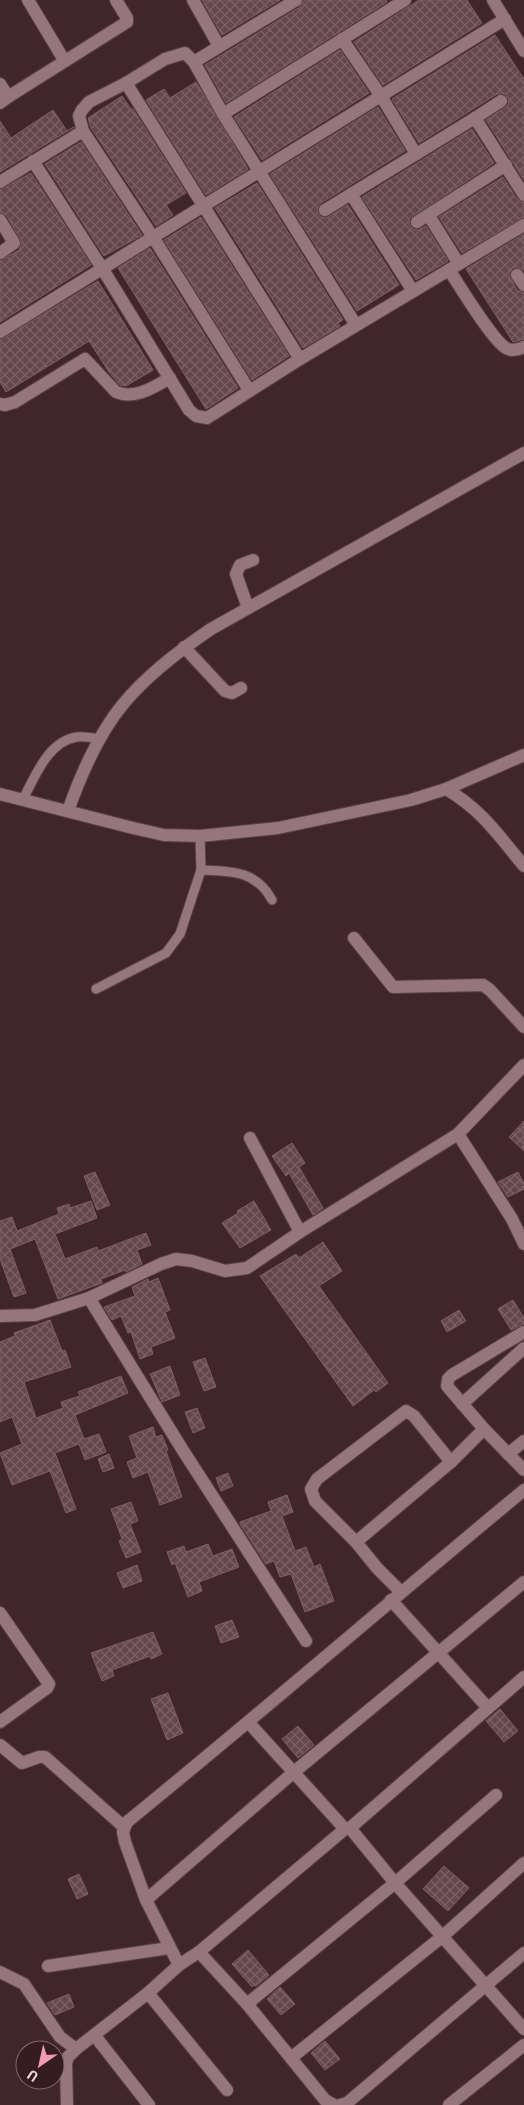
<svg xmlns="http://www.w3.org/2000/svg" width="524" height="2105" font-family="Roboto,sans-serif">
<defs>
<pattern id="building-cross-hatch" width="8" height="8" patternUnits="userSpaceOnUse" patternTransform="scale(1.25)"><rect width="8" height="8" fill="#64474e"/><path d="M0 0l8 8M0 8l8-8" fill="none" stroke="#7a6167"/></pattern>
</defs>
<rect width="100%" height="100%" fill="#40252c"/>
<g fill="url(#building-cross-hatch)" stroke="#7d5e66">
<polygon points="202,0 280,0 222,35"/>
<polygon points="304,0 386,0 387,2 226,103 205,65 300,7"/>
<polygon points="419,0 467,0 482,23 383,85 354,42"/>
<polygon points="495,35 524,79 524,180 486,120 508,105 509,100 505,94 497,94 419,143 392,99"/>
<polygon points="340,50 369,93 262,160 234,117"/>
<polygon points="196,82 248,169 206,195 146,100 164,89 170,98"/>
<polygon points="122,96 131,109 133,109 186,193 166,205 173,215 156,226 91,128 88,118"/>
<polygon points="378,107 405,151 321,203 317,210 321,217 326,218 348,205 399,285 357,311 270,174"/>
<polygon points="53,110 67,131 74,127 0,172 0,121 11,138"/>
<polygon points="472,129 494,163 410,218 409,223 413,229 418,230 426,226 448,261 416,280 362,197"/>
<polygon points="81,142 142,235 104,256 45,164"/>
<polygon points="31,173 91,265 0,322 0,261 19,250 22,243 7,216 0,212 0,190"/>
<polygon points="503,177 517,199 524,203 524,217 462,253 439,217"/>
<polygon points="257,183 343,320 338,323 340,326 303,348 215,208"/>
<polygon points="201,217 289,356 252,380 164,240"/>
<polygon points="524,234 524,271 516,267 512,269 509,275 517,290 524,293 524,339 513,342 466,269"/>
<polygon points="150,248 238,388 206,409 118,268"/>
<polygon points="98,281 153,370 126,386 120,385 109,372 89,341 6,392 0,382 0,340"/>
<polygon points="524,1121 524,1151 509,1137"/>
<polygon points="292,1143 305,1163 299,1167 323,1208 313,1215 289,1173 286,1176 272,1156"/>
<polygon points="95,1172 110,1205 97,1210 84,1176"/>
<polygon points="518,1172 524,1184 524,1189 508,1197 498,1182"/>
<polygon points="91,1201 97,1218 55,1234 65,1259 97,1247 98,1251 146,1233 151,1245 137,1250 142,1264 126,1272 125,1270 101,1279 102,1283 58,1299 35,1239 10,1249 26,1293 14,1297 0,1259 0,1221 12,1217 17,1231 59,1214 57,1208 69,1204 70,1208"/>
<polygon points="254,1201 271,1230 240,1248 222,1223 238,1213 237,1211"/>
<polygon points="323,1242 342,1271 319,1286 388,1383 376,1392 374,1390 353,1406 260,1276 296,1254 299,1258"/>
<polygon points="158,1278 170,1310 165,1312 175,1338 151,1347 153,1354 140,1359 131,1332 128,1333 121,1316 112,1320 104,1307 135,1296 132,1287 148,1279 149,1282"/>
<polygon points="513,1300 524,1318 524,1324 511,1330 498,1309"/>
<polygon points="459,1310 466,1321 447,1332 441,1321"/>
<polygon points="50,1320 62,1351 65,1350 71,1367 24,1382 36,1418 63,1408 61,1402 80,1396 78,1392 121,1376 128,1393 75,1415 84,1439 99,1434 106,1452 85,1460 79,1444 55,1453 76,1509 66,1513 50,1471 12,1485 0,1453 22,1444 12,1417 0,1422 0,1342 15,1336 14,1333"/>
<polygon points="205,1358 216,1387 204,1391 193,1362"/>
<polygon points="170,1366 180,1395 162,1402 150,1374"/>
<polygon points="197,1408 205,1428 193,1433 185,1412"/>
<polygon points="153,1427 156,1437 162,1435 168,1450 166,1451 182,1497 160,1505 148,1472 133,1478 127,1462 137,1458 129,1436"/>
<polygon points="109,1454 114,1468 103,1472 98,1459"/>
<polygon points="228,1473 233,1486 221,1491 216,1478"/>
<polygon points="287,1495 293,1512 282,1516 295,1551 306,1547 314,1567 320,1564 334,1601 305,1612 291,1574 280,1577 274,1561 266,1564 240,1524 240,1522 271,1511 268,1502"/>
<polygon points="131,1502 138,1521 130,1524 141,1552 126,1558 119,1541 122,1539 111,1509"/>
<polygon points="208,1544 213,1556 232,1549 239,1567 199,1582 202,1591 188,1597 175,1563 172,1565 167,1552 184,1546 186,1552"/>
<polygon points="137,1565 142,1581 123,1588 117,1573"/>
<polygon points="232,1620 239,1637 221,1643 215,1626"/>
<polygon points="153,1632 162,1654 151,1659 150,1656 112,1670 114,1676 102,1681 91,1653"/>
<polygon points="168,1693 183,1733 167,1740 151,1699"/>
<polygon points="500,1709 518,1731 504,1742 486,1721"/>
<polygon points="298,1726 314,1745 298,1758 282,1739"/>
<polygon points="444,1866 469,1888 448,1911 423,1889"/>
<polygon points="79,1874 88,1894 77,1899 68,1879"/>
<polygon points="248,1950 269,1975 256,1986 254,1985 252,1987 232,1964"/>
<polygon points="280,1987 295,2004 281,2015 267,1999"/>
<polygon points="69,1994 74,2007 55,2015 47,2003"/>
<polygon points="325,2041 340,2059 325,2070 311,2053"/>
</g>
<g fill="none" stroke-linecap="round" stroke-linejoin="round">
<g stroke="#594349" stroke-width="11">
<g id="service">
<path d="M23,799C35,777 48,741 77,737C84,736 93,738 100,739"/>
<path d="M201,870C230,871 256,870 272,900"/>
<polyline points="96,989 166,953 180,934 201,870 200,836"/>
</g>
</g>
<g stroke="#594349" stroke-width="14">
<g id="minor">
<polyline points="28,0 64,60"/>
<polyline points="193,0 219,46"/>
<polyline points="493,0 524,51"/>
<polyline points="342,39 381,96 416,154"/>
<polyline points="194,62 296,0"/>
<polyline points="126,83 300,359"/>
<polyline points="0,84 8,97 0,103"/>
<polyline points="8,97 127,22 127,18 116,0"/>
<polyline points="223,114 405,0"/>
<polyline points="475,118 501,101"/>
<polyline points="83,131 153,237 249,390"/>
<polyline points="33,161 102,268 189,410 196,416 207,418 300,359 524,225"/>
<polyline points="0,182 83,131 79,116 82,110 89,102 126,83 165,59 185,53 194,62 223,114 356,325"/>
<polyline points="351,194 413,291"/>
<polyline points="325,210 475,118 524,195"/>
<polyline points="429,216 459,264"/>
<polyline points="0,220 14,243 0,253"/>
<polyline points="417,222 506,165"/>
<path d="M449,270C460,286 492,340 506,348C512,352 518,349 524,347"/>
<polyline points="517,275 524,285"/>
<polyline points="0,332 505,19"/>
<path d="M0,404L5,405L15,402L85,359L116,392C135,400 154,387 170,378"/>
<polyline points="248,608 236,574 240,565 253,560"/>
<polyline points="184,647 225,691 232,693 241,688"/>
<polyline points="446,789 524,755"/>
<path d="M0,794L133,828L164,835L200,836L278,828L411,800L446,789C481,809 499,836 524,866"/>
<path d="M68,811C81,774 98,734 124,703C148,674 180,650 211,629L524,453"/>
<polyline points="354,938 393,987 483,985 490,990 524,1027"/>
<polyline points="458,1134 512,1219 524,1244"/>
<polyline points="250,1138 300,1232"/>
<polyline points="89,1298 182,1449 306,1641"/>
<polyline points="0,1316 35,1315 89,1298 161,1264 176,1259 192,1261 225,1271 247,1268 300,1232 458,1134 524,1065"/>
<polyline points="524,1332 452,1375 448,1379 447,1386 484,1429 524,1470"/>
<polyline points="462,1404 524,1348"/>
<polyline points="508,1454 524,1441"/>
<polyline points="356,1542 451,1462 484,1429"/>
<polyline points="401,1592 377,1568 356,1542 315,1501 311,1489 317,1479 406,1411 414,1416 451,1462"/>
<polyline points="391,1600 488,1708"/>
<polyline points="0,1613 49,1684 47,1688 0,1722"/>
<polyline points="249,1723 345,1829"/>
<polyline points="0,1745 22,1763 39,1757 45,1757 124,1827"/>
<polyline points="350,1828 395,1883 524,2029"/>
<polyline points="146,1900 294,1772 524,1582"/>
<polyline points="199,1952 247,2004 325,2100 334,2105"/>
<path d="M179,1965L146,1900L125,1842L123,1832L127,1822C261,1713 391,1600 524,1490"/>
<polyline points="48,1966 169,1948"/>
<polyline points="0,1972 24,1984 60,2037 76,2049"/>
<polyline points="148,1993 227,2090"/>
<polyline points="247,2004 395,1883 496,1795"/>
<polyline points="95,2036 149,2105"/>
<polyline points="291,2058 443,1936 524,1863"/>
<polyline points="67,2105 66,2063 68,2057 76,2049 148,1993 179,1965 199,1952 345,1829 350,1828 524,1677"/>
<polyline points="340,2105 347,2103 524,1953"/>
<polyline points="449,2105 524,2045"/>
</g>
</g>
<use href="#service" stroke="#96767e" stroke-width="9"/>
<use href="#minor" stroke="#96767e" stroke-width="12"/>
</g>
<g transform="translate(40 2065) rotate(214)"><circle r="24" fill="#351c23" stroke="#7e686e"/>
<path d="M0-4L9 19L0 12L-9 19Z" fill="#f19ab1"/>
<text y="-8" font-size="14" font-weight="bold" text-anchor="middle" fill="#ecdade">U</text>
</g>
</svg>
